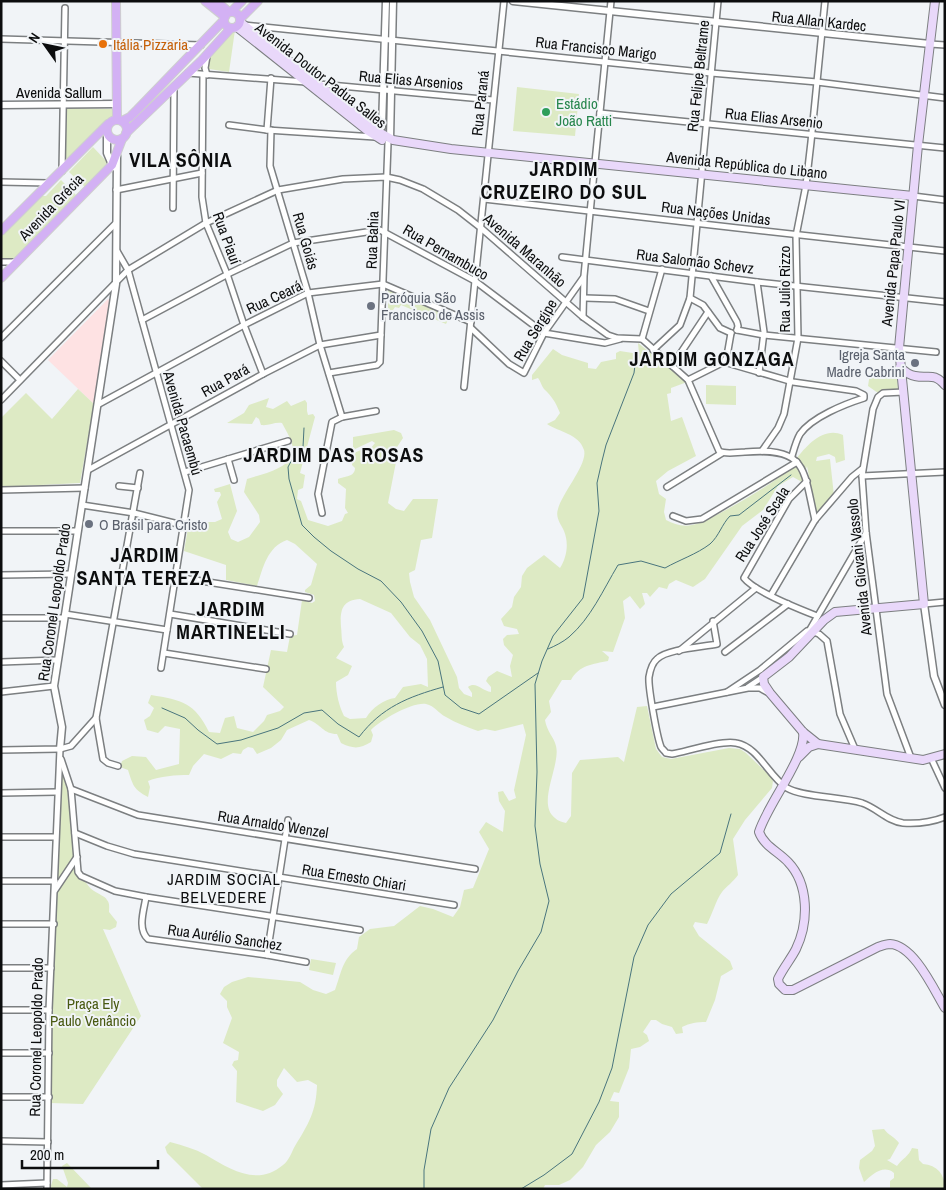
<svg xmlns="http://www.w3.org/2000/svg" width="946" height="1190" font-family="'Archivo Narrow',sans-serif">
<rect width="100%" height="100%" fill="#f1f4f7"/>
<polygon fill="#fee2e3" points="108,299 110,300 94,404 48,360"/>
<g fill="#ddeac4" fill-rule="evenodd">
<polygon points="235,30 229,72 209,69 207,68 207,57"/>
<polygon points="517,87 579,94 575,136 513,131"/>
<polygon points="68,108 114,109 113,116 67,164 65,161 65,109"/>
<polygon points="93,147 108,163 85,187 69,172"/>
<polygon points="61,180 76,195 66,206 66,209 16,260 1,260 1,237 42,196 46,196"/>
<polygon points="388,290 450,316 446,324 401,305 399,308 395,307 393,310 388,310"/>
<path d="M638,343L687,382L671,388V393L667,394L671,421L682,417L696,456L668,471L656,481L659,494L666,499L664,512L666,520C674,524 682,527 692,525C703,523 714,516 724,511C750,497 774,482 797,464L796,459C807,445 824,426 843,435L845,460L836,463L835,457L829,454L817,457L816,461L830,459L834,496L819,512H817L815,509L807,466L802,482L793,477L778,486L763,510L742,526L705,579L693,587L676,580L669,584L667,589L659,587L650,597L647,593H642L645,604L640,609L630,596L623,601L625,618L613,652L602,651L609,657L608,661C593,664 579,665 571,680H562L549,701L551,712L545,720C547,732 554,737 556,746C561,765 536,804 555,818C558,821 562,822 566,823L571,816L572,773L580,760L618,757L624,762L637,707L647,706L656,749L662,757L671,759L729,748L740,749L746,753L770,776L773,781L772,788L745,820L733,839L738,875C733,882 727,886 722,892C716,900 712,915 707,924L695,922L693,926L699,936L730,961L733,969L721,976L715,1000L706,1022C697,1022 690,1023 682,1027L683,1033L676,1034L672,1027L662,1024L656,1020H651L643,1032L647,1035L649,1041L640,1047L631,1049L629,1068L619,1093L614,1092L610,1101L619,1102V1117L610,1132L596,1145L583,1167L570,1180L559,1185H545L543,1189H203L167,1153L165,1147L170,1142C182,1145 195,1149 206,1155C230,1169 257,1187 283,1165C289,1161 292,1151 295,1146C309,1123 316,1112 317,1085L308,1080L297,1082L284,1068L277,1080V1086L283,1094L275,1105L263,1111L236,1102L237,1071L232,1065L234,1061L238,1060L239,1052L223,1043L232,1018L227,1007V1001L220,994L224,987L232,982L248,977L300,982L313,990L326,994L335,990C341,974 342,959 357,949L359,937L370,929L394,926L420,906L433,909L453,917L460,907L464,890L473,888L489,849L479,832L486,822L503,832L505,811L499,801L498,792L503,791L509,801L516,798L514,790L526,735L523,724L495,731L485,729L478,731C467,727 456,723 446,717C438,713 435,706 426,704C412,702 381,720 371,730L373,735L371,742C360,749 353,749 341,743L337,734C323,734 321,724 309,720L287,730L281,740L271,748L257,754L253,748L248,747L243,750L241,754L233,753L221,759L204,754L193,766L189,775C176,775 160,776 148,781L150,787L148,797C133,789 133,785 128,770L120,767L122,761L132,756L146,757L156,770L179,764L180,729L165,726L158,733L147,730L144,720L150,716L154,708L148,703L151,695C182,700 195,703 209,732L220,733L225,718L234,716L237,728L253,732L264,721L267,715L280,711L284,707L263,687L271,650L287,652L290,636L297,635L302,600L312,603L315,601L314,595L305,592V590L311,585L317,564L295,544L287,540C267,547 263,568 257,586L226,580V565L184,551L189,522H215L222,519L217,502L221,495L220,492H215L214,489L230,484L237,511L228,532L231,539L238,542L249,537L260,522L259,515L244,492L247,479C265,473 301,467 291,441C289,435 285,429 282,423C274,422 269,426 261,425L259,419L256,417L252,424L227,423L244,413L249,405L269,398L266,407L273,409L287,401L291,406L305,400L307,403V411L308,415L313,414L315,417L300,473L305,475L303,488L298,490L297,499L301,501L308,520L328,526L342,521L345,514L348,513L345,508L346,489L338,483V479C345,476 355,477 355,468L352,465V454L365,448H371L375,443L372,441L353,450V437L394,430L401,433L403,438L391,456L392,462H396L388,503L396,509L404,511L413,499H438L432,538L421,540L415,570L409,573L410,582L414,597L430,620L457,677L459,688L464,694L472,697V693L468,687C476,681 482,691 491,692V687L486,681L488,677L497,671L512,677L510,666L513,655L504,645L503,639L507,635L519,634L517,629L504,626L501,619L512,607L514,597L521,587L522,576L527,568L544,555L560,568C567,557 569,543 564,531C561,524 555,518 558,509C562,493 588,464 584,450C579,434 559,432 547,424L555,420L560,413C555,401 553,398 544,389C541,385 541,382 538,378L532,380V375L553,349L562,355L588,363V368L596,369L601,362L616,359V353L620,351L639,354ZM360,599L391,613L410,637L420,645L427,659L428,687L421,684L403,687L395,698C384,699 372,708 366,718L350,719L344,716C339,706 336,693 336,682L348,675L352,666L336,658L344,647C341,640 342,635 341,627C340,612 341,600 360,599Z"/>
<polygon points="870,373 897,375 898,390 887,391 878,393 868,386"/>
<polygon points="706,385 736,386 736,405 706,404"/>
<polygon points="78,389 94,404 80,483 1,487 1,418 26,393 52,419"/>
<path d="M62,772H64L66,777L77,871L81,881L83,879C87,883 89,888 94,891C98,894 105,896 107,900C110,903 109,908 109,912L117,922L116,927L110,930L103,929L141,1016L83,1104L50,1103V1010Z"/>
<polygon points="311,959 336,963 333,975 309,970"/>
<path d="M884,1129C888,1135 895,1137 899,1143L890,1159L887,1160L897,1166C902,1159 909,1156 912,1148L918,1149L919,1160L923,1164C937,1165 945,1174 945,1189H890V1181L894,1178V1173C883,1164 872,1175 864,1182L859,1168L860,1160L872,1151L875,1146L872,1130Z"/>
<polygon points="67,1163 92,1189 50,1189 53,1179 57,1179 67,1187 68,1183 62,1166"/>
</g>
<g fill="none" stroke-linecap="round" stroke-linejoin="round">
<g stroke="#49757d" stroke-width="1">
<polyline points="304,428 303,447 295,454 288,467 289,479 302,525 314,537 331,551 358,569 381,581 401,602 422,631 438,661 445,695 461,708 479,714 538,673"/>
<path d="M548,649C555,646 563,642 569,637C591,618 603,590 618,565L641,561L665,568C679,560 697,554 710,544C719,536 722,524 730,516L739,515L791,475"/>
<path d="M162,708L185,718L198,730L217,744L241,740L278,728L304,713L322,710L338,724L359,737C382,707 408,697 443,687"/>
<polyline points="424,1189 424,1170 431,1129 449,1088 493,1020 518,971 541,932 549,901 540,864 535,826 537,772 535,684 542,661 553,636 583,598 599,511 597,483 602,461 606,445 634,373 636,357"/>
<polyline points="521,1189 544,1175 572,1154 599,1102 612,1068 634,957 648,925 671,894 720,853 731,814"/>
</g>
<g stroke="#7c7f81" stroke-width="8">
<g id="minor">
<polyline points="244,25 711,73 817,82 945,98"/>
<polyline points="1,39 201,45"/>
<polyline points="930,44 945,45"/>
<polyline points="207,56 205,68 207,75"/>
<polyline points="188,73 306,82"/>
<polyline points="203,75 202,197 206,223 227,274 244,325 263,374"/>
<polyline points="319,84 493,100"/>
<polyline points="600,113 945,148"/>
<polyline points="229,125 267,130 375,137"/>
<polyline points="267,130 271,78"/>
<polyline points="271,130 270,166 308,293 320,345 342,417"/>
<polyline points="62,171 65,8"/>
<polyline points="1,182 48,183"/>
<polyline points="116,190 202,173"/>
<polyline points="913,196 945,200"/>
<path d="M484,199C638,216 791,235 945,251"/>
<polyline points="173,208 174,87"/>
<polyline points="117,251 128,270 189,490 161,668"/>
<polyline points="562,257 757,282 945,302"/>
<polyline points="1,262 17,262"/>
<polyline points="711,276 737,322 738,326 737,330"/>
<polyline points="757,282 764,332 759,373"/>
<polyline points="585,298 615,299 649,311"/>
<polyline points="690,298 703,305 720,328 731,333"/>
<polyline points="583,317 584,276 590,213 611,1"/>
<polyline points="142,320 230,273 293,243 380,230 475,281 544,333 605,343 620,339"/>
<polyline points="471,328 509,364 524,373 544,333 583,278"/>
<polyline points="737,330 764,335 936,352"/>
<polyline points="1,338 116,223"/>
<polyline points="642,339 662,269"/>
<polyline points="653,350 680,325 690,298 718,1"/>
<polyline points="1,361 20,380"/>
<polyline points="724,362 727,356 731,333"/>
<polyline points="672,366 708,312"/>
<polyline points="329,373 377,365 380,362 388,143"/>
<path d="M688,380L724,362L793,382L856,391L864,395V398C845,404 812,417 800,434C796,441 794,449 792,456"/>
<polyline points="464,387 504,1"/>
<polyline points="904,392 883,393 878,397 873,409 862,476 866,532 887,694 911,758"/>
<path d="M1,400L128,270L206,223L278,190L343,179L386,177L400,180L423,189L458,210L481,228L583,317L608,335L617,338L642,339L688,380L719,451C726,455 737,452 745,452C808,447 803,469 815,520"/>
<polyline points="99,404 244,325 308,293 383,284 471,322"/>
<polyline points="762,451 778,428 784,414 798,338 796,236 806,185 811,142 825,1"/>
<polyline points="228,459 234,480"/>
<polyline points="88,470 263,374 320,345 381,335"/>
<polyline points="185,472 288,441"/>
<polyline points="862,476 945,472"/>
<path d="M807,481L789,499L744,578C755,592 799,609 817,616"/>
<polyline points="119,486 138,488"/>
<polyline points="667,487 722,453"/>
<polyline points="1,490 85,488"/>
<polyline points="82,505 134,513 178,524 184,523"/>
<polyline points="322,513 318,494 332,422 342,417 376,411"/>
<polyline points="673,516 686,521 702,519 797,462"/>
<polyline points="1,531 77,531"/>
<polyline points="1,575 71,574"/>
<polyline points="176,577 309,598"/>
<polyline points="771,595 815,520 852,477 862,469"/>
<polyline points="924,604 945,602"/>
<polyline points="65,614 167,630"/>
<polyline points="170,614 290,634"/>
<polyline points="1,618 64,618"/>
<path d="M713,621L717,644C703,647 667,649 657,659C652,663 650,671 649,677C648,687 657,737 661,747C662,749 664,750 666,753L672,754C688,751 721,740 736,743C759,747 768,776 787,788C802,797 842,797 862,803C877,808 887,821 903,823C917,824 932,822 945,817"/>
<polyline points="813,632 819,634 827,641 840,714 855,749"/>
<polyline points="805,638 866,533"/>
<polyline points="679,651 756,588"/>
<polyline points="725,652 788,604"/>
<polyline points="164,653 266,669"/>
<polyline points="1,662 57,660"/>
<polyline points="748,687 763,677"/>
<polyline points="1,692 54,686"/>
<polyline points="727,692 760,670 807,631"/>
<polyline points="653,707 748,688 760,688 767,692"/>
<polyline points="1,750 60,749 71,746 96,718"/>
<polyline points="931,758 945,788"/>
<polyline points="61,759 71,789 78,872 81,876 115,891 146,897 360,930"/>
<polyline points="118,766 108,763 103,759 96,718 140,473"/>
<polyline points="71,789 138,815 475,869"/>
<polyline points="1,793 57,792"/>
<polyline points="75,833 107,846 134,854 454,905"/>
<polyline points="1,837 55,837"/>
<polyline points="1,881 55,881"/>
<polyline points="55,890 77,857"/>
<path d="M146,897C144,910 137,929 148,939L267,955L306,962"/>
<polyline points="1,924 54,924"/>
<polyline points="267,955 288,820"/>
<polyline points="1,968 51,968"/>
<polyline points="1,1010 49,1010"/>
<polyline points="1,1053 49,1053"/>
<polyline points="1,1097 49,1097"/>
<polyline points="1,1141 48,1142"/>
<polyline points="1,1185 47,1183"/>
<polyline points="47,1189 49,1010 60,749"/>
</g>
</g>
<g stroke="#7c7f81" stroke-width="9">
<g id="tertiary">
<polyline points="513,1 930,44"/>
<polyline points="1,105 116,104"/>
<polyline points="377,131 382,127 386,1"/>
<polyline points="107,134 107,153 113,167"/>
<polyline points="390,139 393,1"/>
<polyline points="924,604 934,676 945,705"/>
<polyline points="60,749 62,727 54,686 116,284 117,156"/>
</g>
</g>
<g stroke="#7c7f81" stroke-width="10">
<g id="secondary">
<polyline points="935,1 918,145 899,348 924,604 835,612 824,620 789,657 763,677 764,684 770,693 803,732 818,744 923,760 945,754"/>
<polyline points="240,22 377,131 393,140 451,149 913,196"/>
<polyline points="237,27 368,131 382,140"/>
<path d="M900,367C904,371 909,375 915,376C929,379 933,372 945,385"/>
<path d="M803,732C807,756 767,805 759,832C764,846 779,852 788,862C809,884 809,922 796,949C791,959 783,968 778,979L779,984L785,990H793L878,947C881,946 886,944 890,944C914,945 934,990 945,1008"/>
<polyline points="799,757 809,747 818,744"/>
</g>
</g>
<g stroke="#cecfcf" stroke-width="10">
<g id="primary">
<polyline points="116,1 117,119"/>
<polyline points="205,1 225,17"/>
<polyline points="216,1 229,12"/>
<polyline points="232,11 242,1"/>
<circle cx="232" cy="20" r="8"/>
<polyline points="240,19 258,1"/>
<circle cx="117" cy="130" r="10"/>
<polyline points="122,121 130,117 137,110 224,20"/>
<polyline points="126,133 202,60 231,28"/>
<polyline points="1,231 108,124"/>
<polyline points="1,278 112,165 122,139"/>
</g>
</g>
<use href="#minor" stroke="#fff" stroke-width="5"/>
<use href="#tertiary" stroke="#fff" stroke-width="6"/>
<use href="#secondary" stroke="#e9d8fa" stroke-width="8"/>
<use href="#primary" stroke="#d3b1f4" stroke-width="8"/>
</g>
<circle fill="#e8710a" stroke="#f1f4f7" stroke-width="2" cx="103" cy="44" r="5"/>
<circle fill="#2e9e5b" stroke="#f1f4f7" stroke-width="2" cx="546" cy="112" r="5"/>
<g fill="#6b7280" stroke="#f1f4f7" stroke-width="2">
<circle cx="371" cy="306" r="5"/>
<circle cx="915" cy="363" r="5"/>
<circle cx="89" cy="524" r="5"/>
</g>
<g text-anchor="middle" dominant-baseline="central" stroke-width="4" stroke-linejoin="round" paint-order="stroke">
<g font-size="15" fill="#0c0d0e" stroke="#f1f4f7">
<text transform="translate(819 21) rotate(6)">Rua Allan Kardec</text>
<text transform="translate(596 48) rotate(6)">Rua Francisco Marigo</text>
<text transform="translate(321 75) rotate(38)">Avenida Doutor Padua Salles</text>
<text transform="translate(698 76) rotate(-84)">Rua Felipe Beltrame</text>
<text transform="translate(411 80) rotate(5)">Rua Elias Arsenios</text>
<text x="59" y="92">Avenida Sallum</text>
<text transform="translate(480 103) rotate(-84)">Rua Paraná</text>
<text transform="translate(774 118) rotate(6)">Rua Elias Arsenio</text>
<text transform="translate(747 165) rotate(6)">Avenida República do Libano</text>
<text transform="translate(51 207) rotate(-46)">Avenida Grécia</text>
<text transform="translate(716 213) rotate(7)">Rua Nações Unidas</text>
<text transform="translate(227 238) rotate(70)">Rua Piauí</text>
<text transform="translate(372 240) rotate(-88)">Rua Bahia</text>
<text transform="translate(306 241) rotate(74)">Rua Goiás</text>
<text transform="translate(525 250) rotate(41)">Avenida Maranhão</text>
<text transform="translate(446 252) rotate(30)">Rua Pernambuco</text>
<text transform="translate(695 261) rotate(7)">Rua Salomão Schevz</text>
<text transform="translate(893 263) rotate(-84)">Avenida Papa Paulo VI</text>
<text transform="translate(784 289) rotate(-90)">Rua Julio Rizzo</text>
<text transform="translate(274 297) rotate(-25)">Rua Ceará</text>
<text transform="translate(535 330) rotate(-59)">Rua Sergipe</text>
<text transform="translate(225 380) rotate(-29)">Rua Pará</text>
<text transform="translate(183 423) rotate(74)">Avenida Pacaembú</text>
<text transform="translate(762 524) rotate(-57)">Rua José Scala</text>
<text transform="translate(859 567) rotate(-96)">Avenida Giovani Vassolo</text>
<text transform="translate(54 602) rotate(-82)">Rua Coronel Leopoldo Prado</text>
<text transform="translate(273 824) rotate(9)">Rua Arnaldo Wenzel</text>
<text transform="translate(354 877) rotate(9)">Rua Ernesto Chiari</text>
<text transform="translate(225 937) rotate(8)">Rua Aurélio Sanchez</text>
<text transform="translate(36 1037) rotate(-89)">Rua Coronel Leopoldo Prado</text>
</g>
<g font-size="15" fill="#c56008" stroke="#f1f4f7" text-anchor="start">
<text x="113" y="44">Itália Pizzaria</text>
</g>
<g font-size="15" fill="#27864d" stroke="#f1f4f7" text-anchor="start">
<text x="556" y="103">Estádio<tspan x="556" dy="17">João Ratti</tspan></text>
</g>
<g font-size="15" fill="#5b616d" stroke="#f1f4f7" text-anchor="start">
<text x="381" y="297">Paróquia São<tspan x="381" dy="17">Francisco de Assis</tspan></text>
<text x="905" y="354" text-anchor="end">Igreja Santa<tspan x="905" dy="17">Madre Cabrini</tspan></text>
<text x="99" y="524">O Brasil para Cristo</text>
</g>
<g font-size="15" fill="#485911" stroke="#f1f4f7">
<text x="93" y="1003">Praça Ely<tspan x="93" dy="17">Paulo Venâncio</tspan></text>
</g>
<g font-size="16" letter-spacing="1" fill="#0c0d0e" stroke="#f1f4f7">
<text x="224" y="879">JARDIM SOCIAL<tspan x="224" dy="18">BELVEDERE</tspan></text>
</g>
<g font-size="20" font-weight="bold" letter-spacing="1" fill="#0c0d0e" stroke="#f1f4f7">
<text x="181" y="159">VILA SÔNIA</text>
<text x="564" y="168">JARDIM<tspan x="564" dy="23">CRUZEIRO DO SUL</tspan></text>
<text x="712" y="358">JARDIM GONZAGA</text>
<text x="334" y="454">JARDIM DAS ROSAS</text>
<text x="145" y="554">JARDIM<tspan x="145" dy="23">SANTA TEREZA</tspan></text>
<text x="231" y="608">JARDIM<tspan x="231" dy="23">MARTINELLI</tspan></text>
</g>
</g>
<rect width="946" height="1190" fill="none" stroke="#0c0d0e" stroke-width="5"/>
<g transform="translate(45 45) rotate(303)" stroke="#f1f4f7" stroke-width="4" paint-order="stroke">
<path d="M0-4L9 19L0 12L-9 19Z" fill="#0c0d0e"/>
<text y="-8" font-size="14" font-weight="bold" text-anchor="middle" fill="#0c0d0e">N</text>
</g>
<path d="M22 1160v8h136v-8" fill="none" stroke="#0c0d0e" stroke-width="2.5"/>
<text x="30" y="1160" font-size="15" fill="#0c0d0e" stroke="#f1f4f7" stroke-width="4" paint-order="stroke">200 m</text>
</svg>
